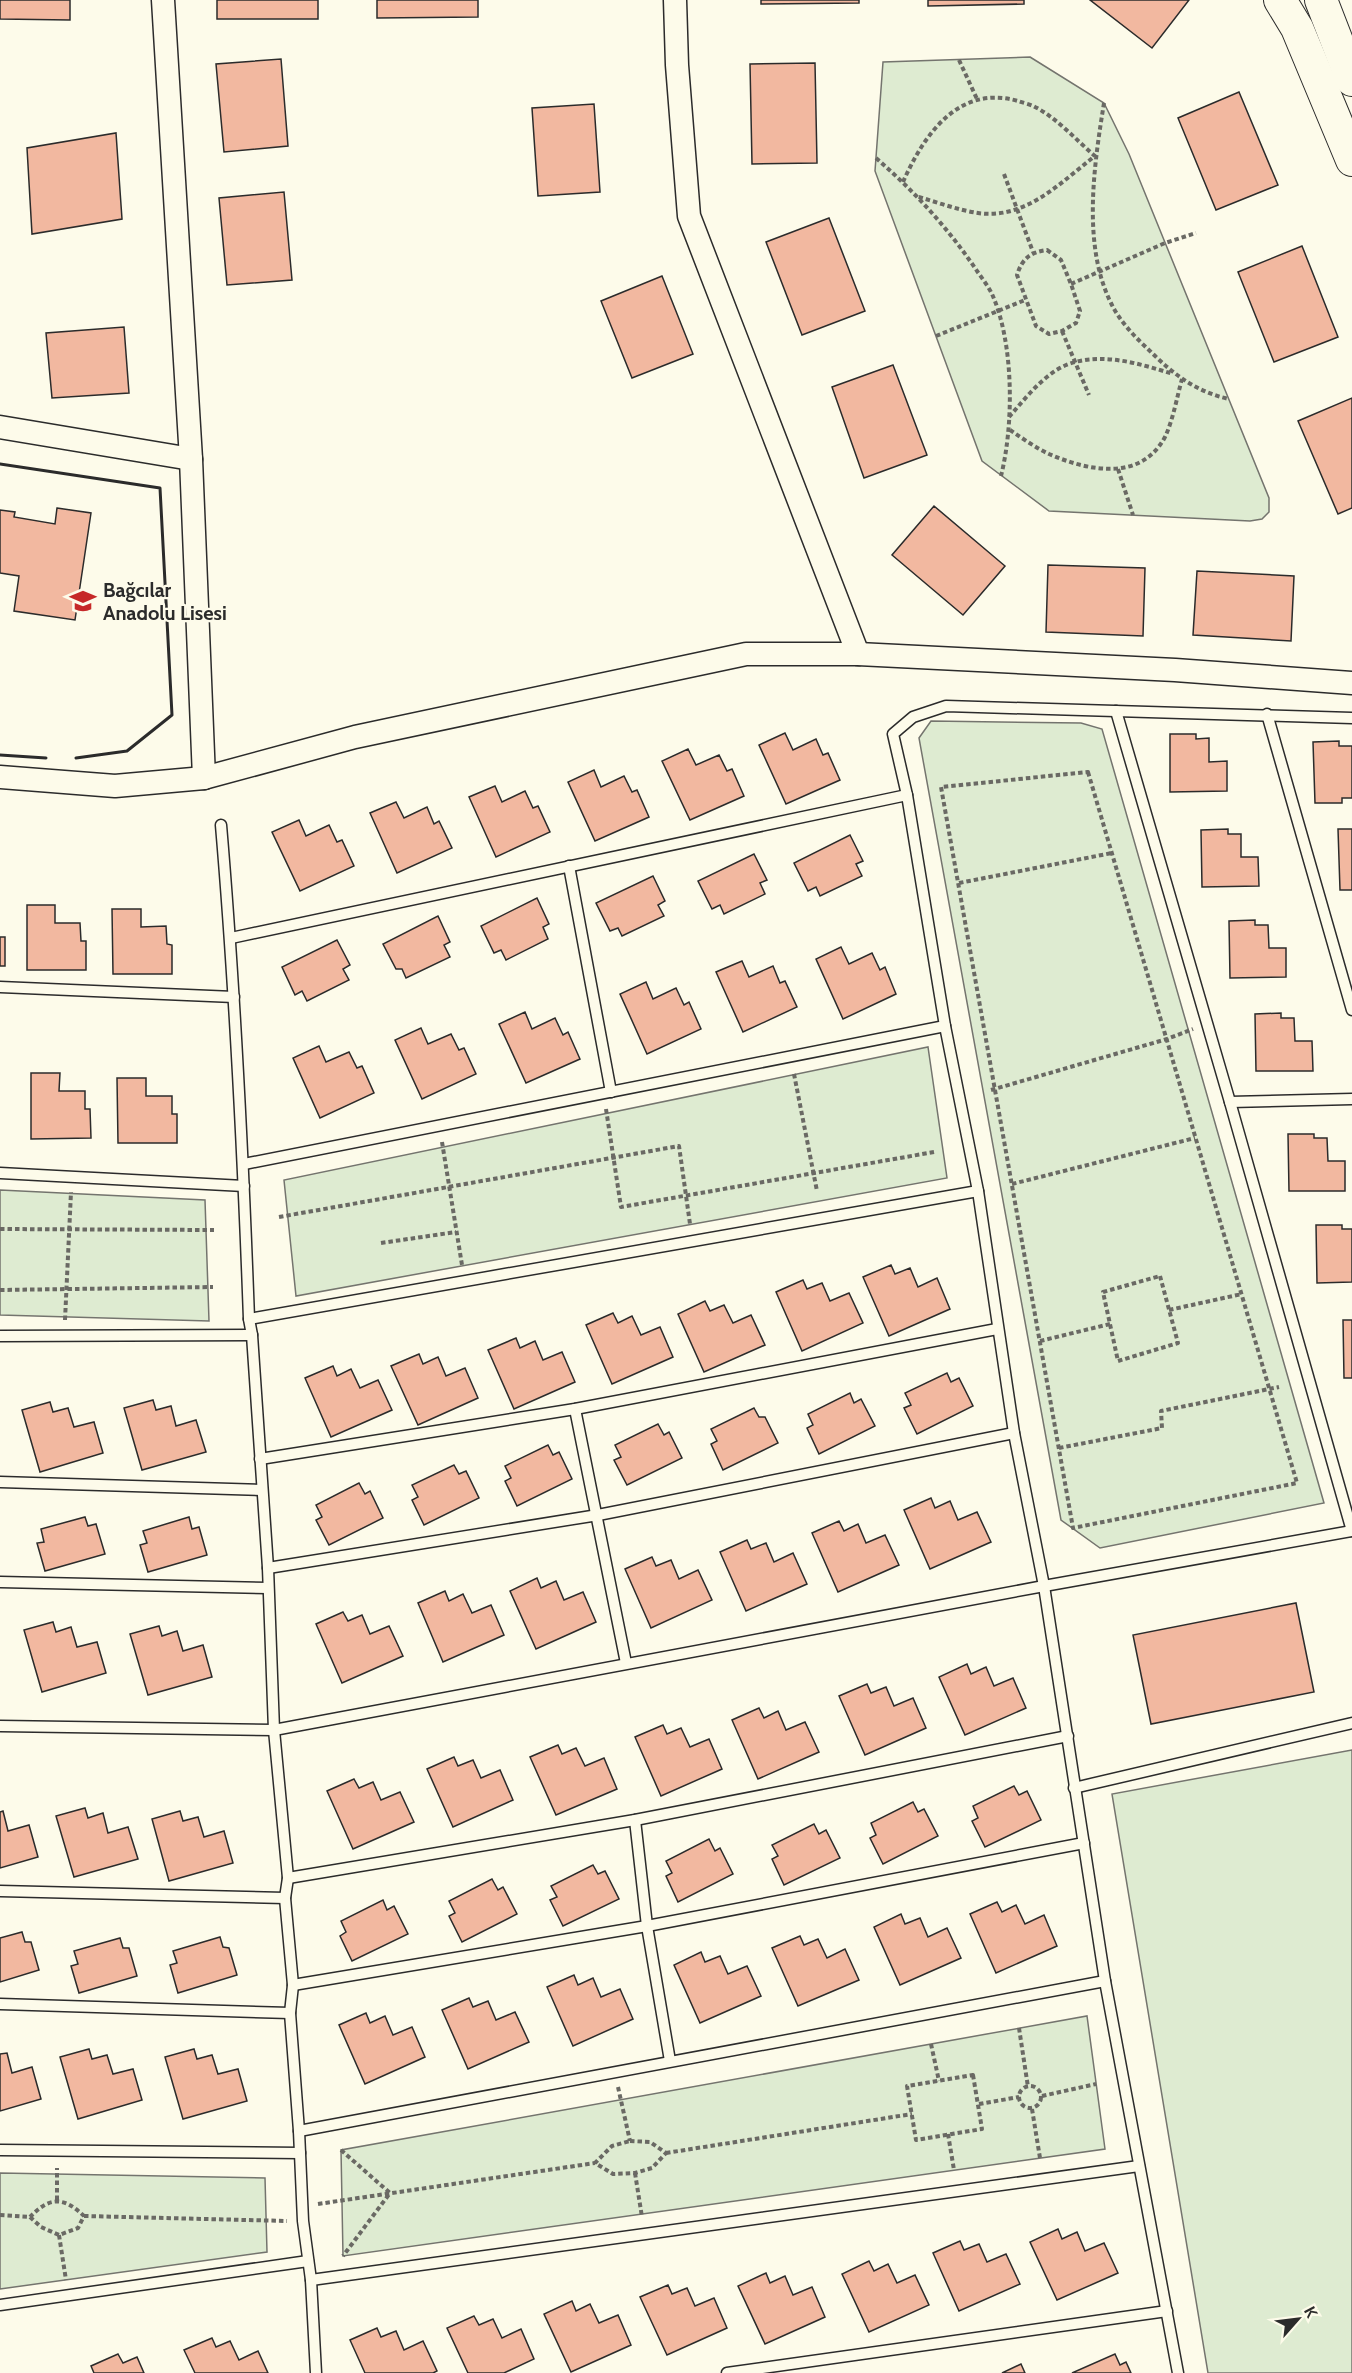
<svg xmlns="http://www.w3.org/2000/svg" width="1352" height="2373" font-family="Cabin,sans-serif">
<rect width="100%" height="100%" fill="#fdfbea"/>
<g fill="#deebd1" stroke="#74746e" stroke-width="1.5">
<polygon points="1030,57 1104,103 1129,154 1269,498 1269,512 1262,519 1250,521 1049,511 982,461 875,171 883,62"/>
<polygon points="931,721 1081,723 1102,729 1324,1503 1100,1548 1061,1520 919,738"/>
<polygon points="928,1047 947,1178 296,1296 284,1180"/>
<polygon points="0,1190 205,1200 209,1321 0,1315"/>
<polygon points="1352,1750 1352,2373 1208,2373 1112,1794"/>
<polygon points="1087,2016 1105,2149 343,2256 341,2150"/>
<polygon points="0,2173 265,2178 267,2252 0,2289"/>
</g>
<g fill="#f2b8a0" stroke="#2b2b2b" stroke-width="1.5">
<polygon points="0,0 70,0 70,20 0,19"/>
<rect x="217" y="0" width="101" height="19"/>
<polygon points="377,0 478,0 478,17 377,18"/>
<polygon points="761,0 859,0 859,3 761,4"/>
<polygon points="928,0 1024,0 1024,4 928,6"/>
<polygon points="1090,0 1189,0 1152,48"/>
<polygon points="281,59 288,146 224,152 216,64"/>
<polygon points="815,63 817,163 752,164 750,64"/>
<polygon points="1239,92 1278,185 1216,210 1178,118"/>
<polygon points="594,104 600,192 538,196 532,108"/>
<polygon points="116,133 122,219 32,234 27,148"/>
<polygon points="284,192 292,280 227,285 219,198"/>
<polygon points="829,218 865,311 802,335 766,242"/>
<polygon points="1302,246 1338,337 1274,362 1238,272"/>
<polygon points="662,276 693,354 632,378 601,301"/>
<polygon points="124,327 129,393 52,398 46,333"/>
<polygon points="893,365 927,455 864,478 832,387"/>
<polygon points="1352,398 1352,508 1338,514 1298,421"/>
<polygon points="934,506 1005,566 963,615 892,555"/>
<polygon points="57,508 91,513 75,620 14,611 19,576 0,573 0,510 15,512 14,517 55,524"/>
<polygon points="1048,565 1145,568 1143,636 1046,632"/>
<polygon points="1197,571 1294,576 1291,641 1193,635"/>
<polygon points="785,733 793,750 816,739 823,755 828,753 840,780 786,804 759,745"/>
<polygon points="1170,734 1196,734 1196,739 1209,738 1209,762 1227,761 1227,791 1170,792"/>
<polygon points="1339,741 1339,746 1352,746 1352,798 1342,798 1342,803 1315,803 1313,742"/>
<polygon points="688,749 696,765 719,755 727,771 732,769 744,796 690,820 662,761"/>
<polygon points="594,770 601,787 624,776 632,792 637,790 649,817 595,841 568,782"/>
<polygon points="495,786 502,802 525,791 533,808 538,806 550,832 496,857 469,797"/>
<polygon points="396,802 404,818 427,807 434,824 439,821 452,848 397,873 370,813"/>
<polygon points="299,820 306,836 329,825 337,842 342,840 354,866 300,891 272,832"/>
<polygon points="1228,829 1228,834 1241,834 1241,857 1258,857 1259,886 1202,887 1201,830"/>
<polygon points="1338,829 1352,829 1352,890 1340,890"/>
<polygon points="850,835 863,861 856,864 862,876 820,896 816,887 808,891 794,863"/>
<polygon points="754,854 767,880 760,883 765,894 724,914 720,905 712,909 698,881"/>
<polygon points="653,876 665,901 658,905 664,916 622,936 618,928 610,931 596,903"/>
<polygon points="537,898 549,924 543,927 548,939 506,960 501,950 494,953 481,926"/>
<polygon points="27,905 55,905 55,923 80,923 81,941 86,941 86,970 27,970"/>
<polygon points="112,909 141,909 141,927 166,926 167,944 172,945 172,974 113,974"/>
<polygon points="438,916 450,942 444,945 450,957 406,978 402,969 396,969 383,944"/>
<polygon points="1255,920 1255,925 1268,925 1269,948 1286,948 1286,977 1230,978 1229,921"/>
<rect x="0" y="937" width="5" height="29"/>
<polygon points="337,940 350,965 343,969 349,980 307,1001 302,991 295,995 282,967"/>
<polygon points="841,947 849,964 872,953 880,970 885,967 896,994 843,1019 816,959"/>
<polygon points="742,961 749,977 773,966 780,983 785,981 797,1007 743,1032 716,972"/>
<polygon points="646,982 653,999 676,988 684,1005 689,1002 701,1029 647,1054 620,994"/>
<polygon points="525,1012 532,1029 555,1018 563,1035 568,1032 580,1059 526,1083 499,1024"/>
<polygon points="1281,1013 1281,1018 1294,1018 1295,1041 1312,1041 1313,1071 1256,1071 1255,1014"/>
<polygon points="421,1028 428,1044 451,1034 459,1050 464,1048 476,1074 422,1099 395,1040"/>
<polygon points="319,1046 326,1062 349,1052 357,1068 362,1066 374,1093 320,1118 293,1058"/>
<polygon points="31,1073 60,1073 59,1091 85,1091 85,1109 90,1109 91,1138 31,1139"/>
<polygon points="117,1078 146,1078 146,1096 172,1096 172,1114 177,1114 177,1143 118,1143"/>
<polygon points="1288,1134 1314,1134 1314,1138 1327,1138 1328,1161 1345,1161 1345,1191 1289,1191"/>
<polygon points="1316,1225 1342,1225 1342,1229 1352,1229 1352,1282 1317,1283"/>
<polygon points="891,1265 895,1274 910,1268 918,1287 937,1278 950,1309 889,1336 863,1277"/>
<polygon points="803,1280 807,1289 822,1283 830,1301 849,1293 863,1323 802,1351 776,1292"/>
<polygon points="705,1301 710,1311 724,1305 733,1323 751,1315 765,1345 704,1372 678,1314"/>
<polygon points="613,1313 618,1323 632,1316 641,1335 660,1327 673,1357 612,1384 586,1325"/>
<polygon points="1343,1320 1352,1320 1352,1378 1344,1378"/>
<polygon points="516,1338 520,1348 535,1341 543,1360 562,1352 575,1382 514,1409 488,1350"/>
<polygon points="419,1354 423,1364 438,1357 446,1376 465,1368 478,1398 418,1425 391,1366"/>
<polygon points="333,1366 337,1376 351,1369 360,1388 378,1380 392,1410 331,1437 305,1378"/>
<polygon points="947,1373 951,1382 959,1378 973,1406 917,1434 904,1408 911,1405 905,1393"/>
<polygon points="850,1393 854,1403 861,1399 875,1426 819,1454 807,1428 813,1425 808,1414"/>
<polygon points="153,1400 156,1410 171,1406 176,1426 196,1420 206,1452 142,1470 124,1408"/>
<polygon points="50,1402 53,1412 68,1408 74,1427 94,1422 103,1453 40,1472 22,1410"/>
<polygon points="754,1408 759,1417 765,1417 778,1443 723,1470 711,1444 717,1441 711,1429"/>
<polygon points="658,1424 664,1435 669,1432 682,1458 627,1485 614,1460 621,1457 615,1445"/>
<polygon points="548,1445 553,1455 559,1452 572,1479 517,1506 505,1481 511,1478 505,1466"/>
<polygon points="454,1465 459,1474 466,1471 479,1498 424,1525 412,1500 418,1497 412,1485"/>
<polygon points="359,1483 365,1494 370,1491 383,1518 329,1545 316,1520 322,1517 316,1505"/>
<polygon points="931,1498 935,1508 950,1501 958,1520 977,1512 991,1542 930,1569 904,1510"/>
<polygon points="85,1517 88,1526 96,1524 105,1554 45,1571 37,1543 44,1542 41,1529"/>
<polygon points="189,1517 192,1529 199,1527 207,1555 148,1572 140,1545 147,1543 143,1531"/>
<polygon points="839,1521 844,1531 858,1524 866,1543 885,1535 899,1565 838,1592 812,1533"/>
<polygon points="747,1540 751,1549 766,1543 774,1562 793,1553 807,1584 746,1611 720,1552"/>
<polygon points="652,1557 656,1566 671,1560 679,1579 698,1570 712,1600 651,1628 625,1569"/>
<polygon points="537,1578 541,1588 556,1581 564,1600 583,1592 596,1622 536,1649 510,1591"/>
<polygon points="445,1591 449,1601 463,1594 472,1613 491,1605 504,1635 443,1662 418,1603"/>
<polygon points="1296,1603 1314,1692 1151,1724 1133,1635"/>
<polygon points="343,1612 348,1621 362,1615 370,1634 389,1626 403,1656 342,1683 316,1624"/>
<polygon points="53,1622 56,1632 71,1627 77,1647 97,1642 106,1673 42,1692 24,1630"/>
<polygon points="159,1626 162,1636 177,1631 183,1651 203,1645 212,1677 148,1695 130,1634"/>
<polygon points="967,1664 971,1674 986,1667 994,1686 1013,1678 1026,1708 965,1735 939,1677"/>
<polygon points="867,1684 871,1693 886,1687 894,1706 913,1698 926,1728 865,1755 839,1696"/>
<polygon points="759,1708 764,1718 778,1711 786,1730 805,1722 819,1752 758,1779 732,1720"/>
<polygon points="663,1725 667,1734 681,1728 690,1747 709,1739 722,1769 661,1796 635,1737"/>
<polygon points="558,1745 562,1754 576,1748 585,1766 604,1758 617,1789 556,1815 530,1757"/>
<polygon points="454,1757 458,1766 473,1760 481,1778 500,1770 513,1800 453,1827 427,1769"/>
<polygon points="354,1779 359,1788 373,1782 381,1800 400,1792 414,1822 353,1849 327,1791"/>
<polygon points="1014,1786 1019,1795 1027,1791 1041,1820 985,1847 972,1821 978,1818 973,1806"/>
<polygon points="913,1802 918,1812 924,1809 938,1836 883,1864 870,1838 876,1835 871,1823"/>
<polygon points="85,1808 88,1818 103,1813 108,1833 128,1827 138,1859 74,1877 56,1816"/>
<polygon points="3,1811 8,1831 29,1825 38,1857 0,1868 0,1812"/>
<polygon points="180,1811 183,1821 198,1817 204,1837 224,1831 233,1863 169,1881 152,1819"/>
<polygon points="814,1824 819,1834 826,1830 840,1858 784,1885 772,1859 778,1856 772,1845"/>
<polygon points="709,1839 715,1851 720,1848 733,1874 678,1902 666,1876 672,1873 666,1861"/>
<polygon points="593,1865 598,1874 605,1871 619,1899 563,1926 550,1900 557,1897 551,1886"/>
<polygon points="492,1879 498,1890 503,1887 517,1914 462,1942 449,1916 455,1913 449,1901"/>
<polygon points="383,1900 387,1910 394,1906 408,1934 352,1961 340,1936 346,1932 341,1921"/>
<polygon points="997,1902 1002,1912 1016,1905 1025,1924 1044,1915 1057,1946 996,1973 970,1914"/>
<polygon points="901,1914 905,1924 920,1918 928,1937 947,1928 961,1958 900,1985 874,1927"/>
<polygon points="22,1932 25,1942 31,1942 39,1970 0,1982 0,1938"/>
<polygon points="800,1936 804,1945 818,1939 827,1958 845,1949 859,1980 798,2006 772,1948"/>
<polygon points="220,1937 223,1947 229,1948 237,1975 178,1993 170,1965 177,1963 173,1951"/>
<polygon points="120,1938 123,1948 129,1948 137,1976 79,1993 71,1966 78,1964 74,1951"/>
<polygon points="701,1952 705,1962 720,1956 728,1974 747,1966 761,1996 700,2023 674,1965"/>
<polygon points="574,1975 578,1985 593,1978 601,1997 620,1989 633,2019 573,2046 547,1987"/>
<polygon points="469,1998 473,2007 488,2001 496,2020 515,2012 529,2042 468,2069 442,2010"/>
<polygon points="366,2013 370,2023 385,2016 393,2035 412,2027 425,2057 365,2084 339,2025"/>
<polygon points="89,2049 92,2059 107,2055 113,2074 133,2069 142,2100 78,2119 60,2057"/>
<polygon points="194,2049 197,2059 212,2055 218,2074 238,2069 247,2101 183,2119 165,2057"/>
<polygon points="7,2053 12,2073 32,2067 41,2099 0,2111 0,2054"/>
<polygon points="1058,2229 1062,2239 1077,2232 1085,2251 1104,2243 1118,2273 1057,2300 1030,2242"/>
<polygon points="960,2241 964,2250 979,2244 987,2262 1006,2254 1020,2284 959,2311 933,2253"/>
<polygon points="869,2261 874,2271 888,2264 897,2283 915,2275 929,2305 869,2332 842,2274"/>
<polygon points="766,2273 770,2283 785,2276 793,2295 812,2287 825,2317 765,2344 738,2286"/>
<polygon points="668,2285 672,2294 687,2288 695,2306 714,2298 727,2328 667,2355 640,2297"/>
<polygon points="572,2301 576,2311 590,2304 599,2323 618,2315 631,2345 571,2372 544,2314"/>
<polygon points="474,2316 479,2325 493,2319 502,2338 521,2329 534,2359 504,2373 468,2373 447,2328"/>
<polygon points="377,2328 381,2337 396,2331 404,2350 423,2341 437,2371 433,2373 365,2373 350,2340"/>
<polygon points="212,2338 216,2347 230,2341 239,2360 258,2351 268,2373 195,2373 184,2350"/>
<polygon points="118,2354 123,2363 137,2357 144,2373 94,2373 91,2366"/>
<polygon points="1115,2354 1120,2365 1126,2362 1131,2373 1072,2373"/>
<polygon points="1021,2364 1025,2373 1002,2373"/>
</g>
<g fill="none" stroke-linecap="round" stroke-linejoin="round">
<g stroke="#2b2b2b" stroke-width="13">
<g id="service">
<polyline points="1116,711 1230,1102 1352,1531"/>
<polyline points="1267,714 1352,1010"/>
<path d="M221,825C235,989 243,1154 249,1319L252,1335L268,1568L274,1730L288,1878L285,1898L293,1985L290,2013L299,2131L303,2221L311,2280L316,2373"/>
<polyline points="569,866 611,1092"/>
<polyline points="231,938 907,795"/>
<polyline points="0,987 234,997"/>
<polyline points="1230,1102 1352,1099"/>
<polyline points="244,1164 945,1026"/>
<polyline points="0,1173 244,1186"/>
<polyline points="249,1319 978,1191"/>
<polyline points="0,1336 252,1335"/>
<polyline points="575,1409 626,1663"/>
<polyline points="260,1459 575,1409 997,1329"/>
<polyline points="0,1482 262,1490"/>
<polyline points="268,1568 598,1515 1014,1433"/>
<polyline points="0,1582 268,1588"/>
<polyline points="0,1726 274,1730 1044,1586 1352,1531"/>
<polyline points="1074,1788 1352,1723"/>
<polyline points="635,1820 647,1926 670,2061"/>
<polyline points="288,1878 635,1820 1068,1736"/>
<polyline points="0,1891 285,1898"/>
<polyline points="293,1985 647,1926 1084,1843"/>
<polyline points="0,2004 290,2013"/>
<polyline points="299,2131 1105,1981"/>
<polyline points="0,2150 300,2153"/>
<polyline points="311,2280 1139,2166"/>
<polyline points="0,2305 308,2261"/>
<polyline points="727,2373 1167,2311"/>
<polyline points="1178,2373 1105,1981 1044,1586 1014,1433 978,1191 945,1026 907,795 893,734 913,717 946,706 1352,718"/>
</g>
</g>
<g stroke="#2b2b2b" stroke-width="25">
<g id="minor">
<polyline points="163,0 191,459 204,778"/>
<polyline points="675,0 677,65 689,216 858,654"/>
<polyline points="0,427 191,459"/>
<polyline points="0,777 115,786 204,778 355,737 746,654 858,654 1175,670 1352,683"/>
</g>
</g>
<g stroke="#2b2b2b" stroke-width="34">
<g id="secondary">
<polyline points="1280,0 1297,28 1352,160"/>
<polyline points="1321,0 1352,80"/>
</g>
</g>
<g stroke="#6a6964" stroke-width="4" stroke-dasharray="4.5 3" stroke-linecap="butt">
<polyline points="959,60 977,99"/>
<path d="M1104,103C1094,165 1082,245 1111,303C1120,322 1136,338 1151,352C1174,375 1197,392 1229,399"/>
<path d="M876,158C914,191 949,229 977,271C982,278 988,286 992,294C1014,343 1014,424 1001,476"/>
<polyline points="1004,174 1033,252"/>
<path d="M903,182C924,135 958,84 1018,101C1023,103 1030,104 1035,107C1057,118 1076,140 1095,156C1061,182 1026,220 978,213C958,210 936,202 916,196"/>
<path d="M1047,250L1061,260L1071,284L1080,311L1076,323L1062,331L1049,334L1036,326L1017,275C1022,259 1030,252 1047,250Z"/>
<polyline points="1071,284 1165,243 1196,233"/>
<polyline points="1062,331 1089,395"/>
<polyline points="936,336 1025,300"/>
<path d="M1009,417C1023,401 1037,383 1055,371C1090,348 1138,363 1173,374"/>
<path d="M1010,430C1022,438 1036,448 1049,454C1088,471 1141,482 1165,437C1173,420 1177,397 1182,379"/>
<polyline points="1118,469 1133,515"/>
<polygon points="1088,772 1297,1483 1073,1528 941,787"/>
<polyline points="959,883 1112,853"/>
<polyline points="794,1074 817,1191"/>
<polyline points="991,1090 1167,1039 1193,1029"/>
<polyline points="606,1109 621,1207 934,1152"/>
<polyline points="442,1142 462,1265"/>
<polyline points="1012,1184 1195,1138"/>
<polyline points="279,1217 679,1146 690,1224"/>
<polyline points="0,1229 214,1230"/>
<polyline points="381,1243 456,1232"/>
<polygon points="1160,1276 1178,1343 1118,1361 1103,1292"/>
<polyline points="0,1290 213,1287"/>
<polyline points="1169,1310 1242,1294"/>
<polyline points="65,1320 71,1192"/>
<polyline points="1040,1341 1110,1324"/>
<polyline points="1059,1448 1162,1428 1161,1411 1279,1387"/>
<polyline points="1019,2028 1028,2087"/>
<polyline points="931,2044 939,2081"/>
<polygon points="973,2075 982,2129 916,2140 907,2086"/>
<circle cx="1030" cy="2097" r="11"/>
<polyline points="618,2087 630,2141"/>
<polyline points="1042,2096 1096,2084"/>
<polyline points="979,2104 1019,2097"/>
<polyline points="1032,2109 1040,2158"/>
<polyline points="948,2134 954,2170"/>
<polygon points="630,2141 650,2142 666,2153 652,2168 635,2173 613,2174 595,2163 612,2146"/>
<polyline points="341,2150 390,2193 343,2256"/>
<polyline points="666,2153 912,2114"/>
<polyline points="635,2173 642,2217"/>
<polyline points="57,2200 57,2168"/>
<polyline points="318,2204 595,2163"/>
<path d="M0,2215L30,2217L41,2227L59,2235L78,2228L84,2216C64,2197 50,2196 30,2217"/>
<polyline points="84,2216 287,2221"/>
<polyline points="59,2235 66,2280"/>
</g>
<use href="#service" stroke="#fdfbea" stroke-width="10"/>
<use href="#minor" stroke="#fdfbea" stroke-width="22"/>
<use href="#secondary" stroke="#fdfbea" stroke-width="32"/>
<g stroke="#2b2b2b" stroke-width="3">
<polyline points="0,464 160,488 172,715 127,751 76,758"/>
<polyline points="0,755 46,758"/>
</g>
</g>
<defs>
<g id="school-bare" transform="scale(2.07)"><path d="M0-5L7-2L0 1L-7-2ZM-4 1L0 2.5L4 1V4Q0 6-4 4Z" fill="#c62828" stroke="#fdfbea" stroke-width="2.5" paint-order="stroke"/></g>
</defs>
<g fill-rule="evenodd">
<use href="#school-bare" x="83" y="601"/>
</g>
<g text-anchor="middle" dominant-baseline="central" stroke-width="4.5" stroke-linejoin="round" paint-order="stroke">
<g font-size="20" font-weight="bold" fill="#2b2b2b" stroke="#fdfbea" text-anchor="start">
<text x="103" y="590">Bağcılar<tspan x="103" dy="23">Anadolu Lisesi</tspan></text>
</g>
</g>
<g transform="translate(1298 2319) rotate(62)" stroke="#fdfbea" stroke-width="4.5" paint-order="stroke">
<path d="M0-4.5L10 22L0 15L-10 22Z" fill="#2b2b2b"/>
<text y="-9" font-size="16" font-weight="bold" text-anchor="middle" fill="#2b2b2b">K</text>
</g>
</svg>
